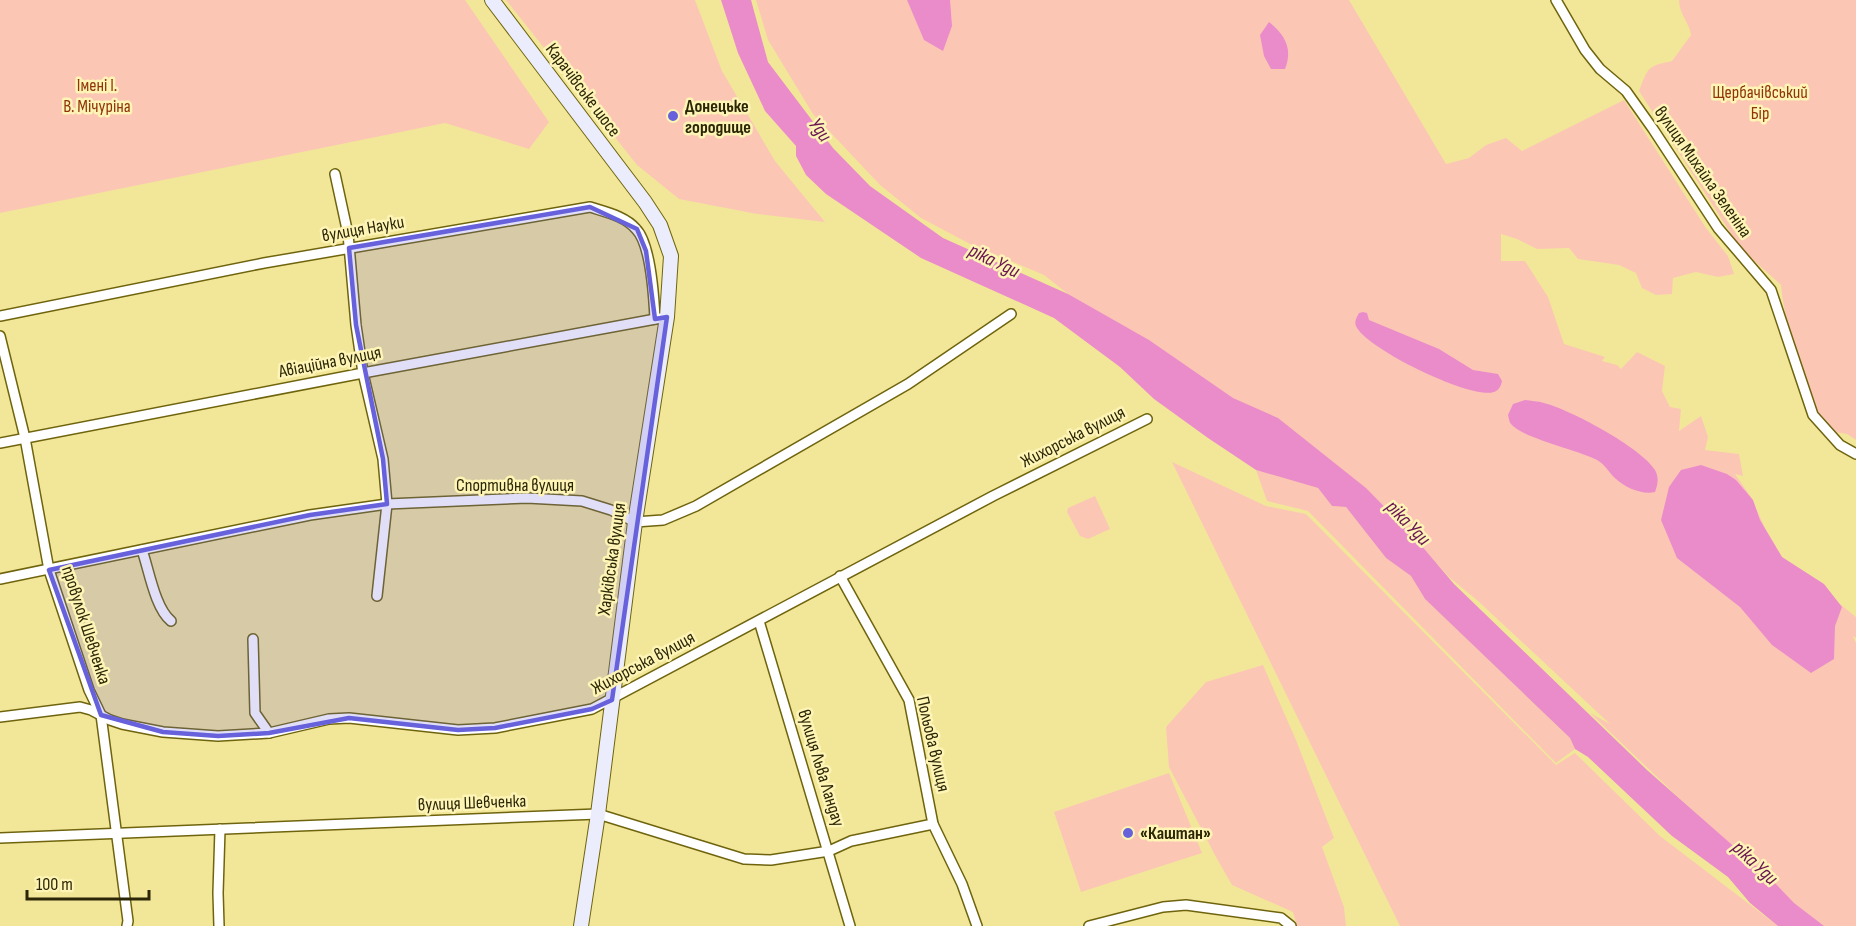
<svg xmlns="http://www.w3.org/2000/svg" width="1856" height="926" font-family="'Sofia Sans Condensed',sans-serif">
<rect width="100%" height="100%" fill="#f2e799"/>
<g fill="#fbc7b4">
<polygon points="0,0 465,0 549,122 529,149 445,123 0,213"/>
<polygon points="506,0 695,0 722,71 775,161 825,222 757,214 679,199 637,165"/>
<polygon points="756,0 1349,0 1446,164 1469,158 1486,145 1506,138 1522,151 1624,100 1706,228 1728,256 1734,274 1718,277 1696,272 1673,278 1672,294 1656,295 1642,288 1636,273 1619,265 1578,259 1569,248 1537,249 1517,239 1501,234 1501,261 1525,261 1548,297 1564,344 1605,357 1602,361 1617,365 1621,369 1637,352 1665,366 1662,391 1670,407 1681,409 1679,431 1701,416 1708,437 1705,450 1739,454 1743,476 1735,474 1751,497 1765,528 1782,557 1856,617 1856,638 1853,636 1856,643 1856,926 1823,926 1796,908 1750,862 1678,797 1590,713 1610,724 1478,601 1449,577 1400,523 1068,294 1044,275 970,244 921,218 880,185 813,114 768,40"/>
<path d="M1679,0H1856V440L1847,434L1828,431C1804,387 1786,336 1781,285L1741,249L1639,91C1648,68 1647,66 1672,61L1691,35C1689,22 1679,14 1679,0Z"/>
<polygon points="1172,462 1266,506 1306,514 1556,765 1575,753 1660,836 1778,926 1400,926"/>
<polygon points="1256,470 1318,488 1332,506 1346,507 1386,558 1411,576 1425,599 1570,738 1575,749 1556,763 1308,511 1267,501"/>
<polygon points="1095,496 1110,529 1088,539 1080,536 1067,512 1068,508"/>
<polygon points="1263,665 1296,740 1334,838 1322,847 1344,907 1346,926 1297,926 1293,912 1232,885 1216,857 1169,767 1166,727 1206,682"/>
<polygon points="1169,773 1202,853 1081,892 1054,812"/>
</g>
<g fill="#eb8cca">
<polygon points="721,0 751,0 768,62 833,148 870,186 943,238 1068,294 1149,340 1233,398 1278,418 1366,488 1415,538 1454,584 1647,770 1772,880 1794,903 1824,926 1778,926 1750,903 1728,877 1672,836 1588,757 1575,749 1570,738 1425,599 1411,576 1386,558 1346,507 1332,506 1318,488 1256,470 1208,438 1154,399 1120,367 1054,318 921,258 826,194 806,175 796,156 796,146 765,111 738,53"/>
<polygon points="907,0 950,0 952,26 943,51 924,40"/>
<path d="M1269,22C1285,35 1293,49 1285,69H1271L1264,56L1260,35Z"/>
<path d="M1363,312L1367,313L1369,320L1439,349L1473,370L1498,374L1502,381C1501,386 1499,390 1494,392C1471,400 1365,348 1356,326C1354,321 1357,317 1359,313Z"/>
<path d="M1525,400C1531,401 1538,401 1544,403C1569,409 1642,448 1655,470C1659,477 1658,484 1655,492C1642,495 1626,488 1616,479C1609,473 1606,465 1597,460C1578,450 1522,438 1511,424C1509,422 1509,418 1508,415L1513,404Z"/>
<polygon points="1701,465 1727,474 1736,480 1753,500 1760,520 1782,557 1824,584 1842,607 1835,626 1834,659 1811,673 1772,645 1740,607 1677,558 1661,520 1669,487 1681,470"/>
</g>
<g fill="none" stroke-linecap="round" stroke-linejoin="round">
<g stroke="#6f640d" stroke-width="12">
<g id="minor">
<polyline points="1556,0 1585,50 1600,69 1626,91 1653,129 1718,228 1771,290 1813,415 1840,445 1856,454"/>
<polyline points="335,174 348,234 356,325 363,373 383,459 387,504 377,596"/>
<path d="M0,316L264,263L590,207C605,212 625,216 636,229C651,244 654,298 655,319"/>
<polyline points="0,336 25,438 49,570 89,690 101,715 128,921 127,926"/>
<polyline points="0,443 363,373 661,318"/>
<path d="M142,550C149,570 155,608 171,621"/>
<polyline points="840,576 909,700 933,824 962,884 977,926"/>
<polyline points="0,579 310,515 387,504 527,498 582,501 611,510 635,522 663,520 696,506 908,384 1011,314"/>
<polyline points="759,621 850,926"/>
<polyline points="253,639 255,713 269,733"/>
<polyline points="0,717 80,707 91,710 110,720 122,724 163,732 218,736 269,733 329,719 349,718 458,730 495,728 592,709 993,496 1147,419"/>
<polyline points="0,838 598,814 744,859 771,860 829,851 851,841 933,824"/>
<polyline points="219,926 218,893 220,829"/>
<polyline points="1089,926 1163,907 1186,905 1281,918 1291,926"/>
</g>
</g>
<g stroke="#6f640d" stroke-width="16">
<polyline id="secondary" points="492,0 645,202 660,225 671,256 667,317 635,522 598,814 581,926"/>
</g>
<use href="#minor" stroke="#fff" stroke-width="9"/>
<use href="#secondary" stroke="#ebecfc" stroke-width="14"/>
</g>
<path fill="#6761db" fill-opacity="0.2" stroke="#6761db" stroke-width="4.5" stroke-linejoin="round" d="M590,207L637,229L646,251L655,319L667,317L612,700L592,709L495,728L458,730L349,718L269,733L218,736L163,732L101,715L49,570L310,515L387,504L383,459L356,325L349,248Z"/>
<g fill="#6761db" stroke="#fdf4b6" stroke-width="2">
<circle cx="673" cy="116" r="6"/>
<circle cx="1128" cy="833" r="6"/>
</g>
<g text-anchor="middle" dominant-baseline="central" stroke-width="5" stroke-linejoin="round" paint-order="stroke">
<g font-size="18" fill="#903408" stroke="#fdf4b6">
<text x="97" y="85">Імені І.<tspan x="97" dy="21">В. Мічуріна</tspan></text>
<text x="1760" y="92">Щербачівський<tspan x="1760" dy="21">Бір</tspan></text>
</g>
<g font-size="18" fill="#2b2605" stroke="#fdf4b6">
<text transform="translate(583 90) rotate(53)">Карачівське шосе</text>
<text transform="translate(1703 172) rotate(55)">вулиця Михайла Зеленіна</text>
<text transform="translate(363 229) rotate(-10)">вулиця Науки</text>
<text transform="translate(330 362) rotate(-11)">Авіаційна вулиця</text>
<text transform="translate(1073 437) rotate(-27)">Жихорська вулиця</text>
<text x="515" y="485">Спортивна вулиця</text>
<text transform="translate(612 559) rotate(-82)">Харківська вулиця</text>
<text transform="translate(86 625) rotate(72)">провулок Шевченка</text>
<text transform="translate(643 663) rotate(-28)">Жихорська вулиця</text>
<text transform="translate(933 744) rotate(77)">Польова вулиця</text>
<text transform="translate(821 768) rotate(73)">вулиця Льва Ландау</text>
<text transform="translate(472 803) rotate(-2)">вулиця Шевченка</text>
</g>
<g font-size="18" font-weight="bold" fill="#2b2605" stroke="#fdf4b6" text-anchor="start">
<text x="685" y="106">Донецьке<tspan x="685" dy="21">городище</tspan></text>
<text x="1140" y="833">«Каштан»</text>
</g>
<g font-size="20" font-style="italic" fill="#681552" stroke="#fdf4b6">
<text transform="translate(820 130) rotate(54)">Уди</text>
<text transform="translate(994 261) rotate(26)">ріка Уди</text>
<text transform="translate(1408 523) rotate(46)">ріка Уди</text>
<text transform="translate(1755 863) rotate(43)">ріка Уди</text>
</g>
</g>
<path d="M27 890v9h122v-9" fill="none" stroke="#2b2605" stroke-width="3"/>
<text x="36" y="890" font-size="18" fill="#2b2605" stroke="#fdf4b6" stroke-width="4.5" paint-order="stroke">100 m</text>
</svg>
